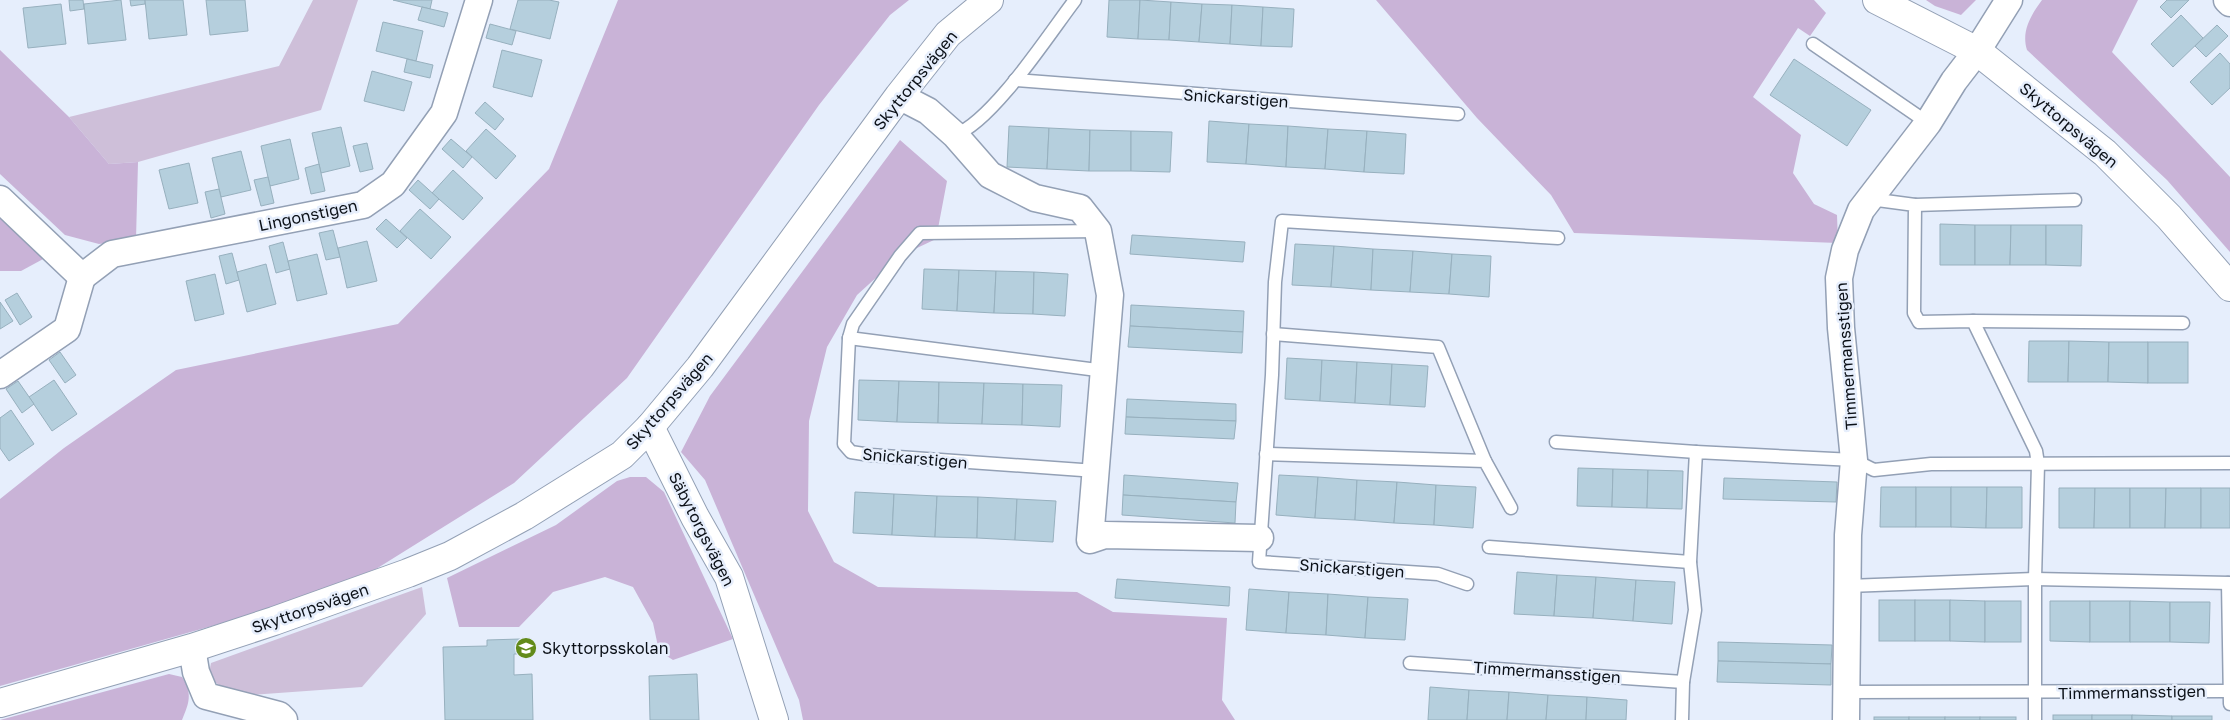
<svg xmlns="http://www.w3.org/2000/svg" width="2230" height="720" font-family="'Golos Text',sans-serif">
<rect width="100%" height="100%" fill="#e6eefc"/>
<g fill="#cebfd9">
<polygon points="313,0 358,0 321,110 138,162 109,164 69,117 279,66"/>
<polygon points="422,587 426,614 362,687 237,696 208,678 211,663"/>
</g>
<g fill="#c9b3d7">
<polygon points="618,0 909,0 890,15 819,105 627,378 514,483 376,569 258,613 0,686 0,499 64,448 176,370 398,324 549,169"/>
<polygon points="1376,0 1814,0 1826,13 1810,36 1798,28 1753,97 1801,135 1793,173 1814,204 1837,215 1838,243 1574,233 1551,195 1477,118"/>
<polygon points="1926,0 1976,0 1961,15 1935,6"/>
<path d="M2042,0H2138L2112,52L2230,177V252L2167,180L2027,50C2021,31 2031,15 2042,0Z"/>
<polygon points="0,50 69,117 109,164 138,162 136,239 99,244 65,235 0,174"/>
<polygon points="900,140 947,181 936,239 900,256 857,295 827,347 809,421 808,511 834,562 878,587 1077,592 1113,612 1227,618 1222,700 1235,720 803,720 799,700 705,480 681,452 710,396"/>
<polygon points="0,218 45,258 21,271 0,271"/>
<polygon points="630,477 646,477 664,492 733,639 673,660 659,651 653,623 633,587 605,577 553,592 519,627 459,627 447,578 556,525 617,481"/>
<path d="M169,674L182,677C193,694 189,703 182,720H0Z"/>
</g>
<g fill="#b5cfdd" stroke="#97b0be">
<polygon points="69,0 83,0 84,9 70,11"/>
<polygon points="121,0 126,40 88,44 84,4"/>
<polygon points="130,0 145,0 145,4 131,6"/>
<polygon points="145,0 183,0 187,35 149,39"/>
<polygon points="206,0 245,0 248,31 210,35"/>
<polygon points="393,0 432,0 430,9"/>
<polygon points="518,0 549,0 559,2 550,39 510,29"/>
<polygon points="1109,0 1140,0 1138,39 1107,37"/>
<polygon points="1140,0 1171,2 1169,40 1138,39"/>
<polygon points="2167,0 2189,0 2171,18 2160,7"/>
<polygon points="1171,2 1202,4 1199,42 1169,40"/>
<polygon points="61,4 66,44 28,48 23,8"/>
<polygon points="1202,4 1232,5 1230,44 1199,42"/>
<polygon points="1232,5 1263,7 1261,46 1230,44"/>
<polygon points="422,7 448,13 444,27 418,20"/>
<polygon points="1263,7 1294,9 1292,47 1261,46"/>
<polygon points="2181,15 2203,38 2173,67 2151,44"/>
<polygon points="383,22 423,31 416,61 376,51"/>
<polygon points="490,24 516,31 512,45 486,38"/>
<polygon points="2217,25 2228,36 2206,57 2195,46"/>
<polygon points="502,50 542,60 532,97 493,87"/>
<polygon points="2220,53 2230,64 2230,88 2212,105 2190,82"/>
<polygon points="407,59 433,65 430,78 404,72"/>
<polygon points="1794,59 1871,110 1847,146 1770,95"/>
<polygon points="372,71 412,82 404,111 364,101"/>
<polygon points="485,102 504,119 495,130 475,113"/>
<polygon points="1209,121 1249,124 1246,164 1207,162"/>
<polygon points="1249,124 1288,126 1286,167 1246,164"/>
<polygon points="1009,126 1049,128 1047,169 1007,167"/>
<polygon points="1288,126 1328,129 1325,169 1286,167"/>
<polygon points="341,127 350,166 321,173 312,133"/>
<polygon points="1049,128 1090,130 1089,171 1047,169"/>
<polygon points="486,129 516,156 496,179 466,151"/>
<polygon points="1328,129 1367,131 1364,172 1325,169"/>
<polygon points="1090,130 1131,131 1131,171 1089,171"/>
<polygon points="1131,131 1172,132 1170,172 1131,171"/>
<polygon points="1367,131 1406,134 1404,174 1364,172"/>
<polygon points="290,139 299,179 270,186 261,146"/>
<polygon points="451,139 472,157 463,168 442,149"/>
<polygon points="367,143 373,169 360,172 353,146"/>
<polygon points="241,151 251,190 221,197 212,158"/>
<polygon points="189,163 198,203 169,209 159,170"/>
<polygon points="319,164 325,191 311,194 305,168"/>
<polygon points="453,170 483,198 463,220 432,193"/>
<polygon points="268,177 274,203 261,206 254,180"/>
<polygon points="418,180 439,199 430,209 409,190"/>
<polygon points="219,189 225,214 211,218 205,192"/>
<polygon points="420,209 451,237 431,259 400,231"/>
<polygon points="386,219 407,238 397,248 376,229"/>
<polygon points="1940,224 1975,225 1975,265 1940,265"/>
<polygon points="1975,225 2011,225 2010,265 1975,265"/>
<polygon points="2011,225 2046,225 2046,265 2010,265"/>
<polygon points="2046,225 2082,225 2081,266 2046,265"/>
<polygon points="333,230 340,257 326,260 319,233"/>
<polygon points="1132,235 1245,242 1243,262 1130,254"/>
<polygon points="367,241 377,281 347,288 338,248"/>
<polygon points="283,242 290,269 276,273 269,246"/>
<polygon points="1295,244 1334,246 1331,287 1292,285"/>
<polygon points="1334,246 1373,249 1371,290 1331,287"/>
<polygon points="1373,249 1413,251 1410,292 1371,290"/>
<polygon points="1413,251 1452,254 1449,294 1410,292"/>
<polygon points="232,253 239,280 226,284 219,256"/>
<polygon points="317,254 327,294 297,301 288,261"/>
<polygon points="1452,254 1491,256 1489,297 1449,294"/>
<polygon points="266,264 276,304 247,312 237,272"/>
<polygon points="924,269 959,270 957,311 922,309"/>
<polygon points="959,270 996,271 994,313 957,311"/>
<polygon points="996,271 1034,272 1033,314 994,313"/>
<polygon points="1034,272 1068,274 1065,316 1033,314"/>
<polygon points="215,274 224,314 195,321 186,281"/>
<polygon points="17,293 32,317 20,325 5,300"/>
<polygon points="0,302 13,321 0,329"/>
<polygon points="1131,305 1244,311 1243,332 1130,326"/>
<polygon points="1130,326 1243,332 1242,353 1128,347"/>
<polygon points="2029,341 2069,341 2068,382 2028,382"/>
<polygon points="2069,341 2109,342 2108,382 2068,382"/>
<polygon points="2109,342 2148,342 2148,383 2108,382"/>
<rect x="2148" y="342" width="40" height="41"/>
<polygon points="60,352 76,375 65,383 49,360"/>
<polygon points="1287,358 1322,360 1320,401 1285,399"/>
<polygon points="1322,360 1357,362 1355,403 1320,401"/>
<polygon points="1357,362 1392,364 1390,405 1355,403"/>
<polygon points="1392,364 1428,366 1425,407 1390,405"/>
<polygon points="54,380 77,414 52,431 29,397"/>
<polygon points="859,380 899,381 897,422 858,420"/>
<polygon points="18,381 34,404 22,413 6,389"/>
<polygon points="899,381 939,382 938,423 897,422"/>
<polygon points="939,382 984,383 982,424 938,423"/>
<polygon points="984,383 1023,384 1022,425 982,424"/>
<polygon points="1023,384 1062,385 1060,427 1022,425"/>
<polygon points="1127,399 1236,404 1236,421 1126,417"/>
<polygon points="11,410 34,444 9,461 0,448 0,418"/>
<polygon points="1126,417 1236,421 1234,439 1125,434"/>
<polygon points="1578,468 1613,469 1612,507 1577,506"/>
<polygon points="1613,469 1648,470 1647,508 1612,507"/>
<polygon points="1648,470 1683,471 1682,509 1647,508"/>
<polygon points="1124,475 1238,483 1236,502 1123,495"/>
<polygon points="1279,475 1318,477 1315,518 1276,515"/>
<polygon points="1318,477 1357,480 1355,520 1315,518"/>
<polygon points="1724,478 1837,482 1836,502 1723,499"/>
<polygon points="1357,480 1397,482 1394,523 1355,520"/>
<polygon points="1397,482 1436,485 1434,525 1394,523"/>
<polygon points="1436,485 1476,487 1473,528 1434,525"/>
<polygon points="1881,487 1916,487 1916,527 1880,527"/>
<rect x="1916" y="487" width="35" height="40"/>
<polygon points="1951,487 1987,487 1986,528 1951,527"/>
<polygon points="1987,487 2022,487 2022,528 1986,528"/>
<polygon points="2059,488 2095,488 2094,528 2059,528"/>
<polygon points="2095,488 2130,488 2130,528 2094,528"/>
<polygon points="2130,488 2166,488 2165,528 2130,528"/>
<polygon points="2166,488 2201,488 2201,528 2165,528"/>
<rect x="2201" y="488" width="29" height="40"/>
<polygon points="855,492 894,494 892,535 853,533"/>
<polygon points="894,494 937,496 935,537 892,535"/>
<polygon points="1123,495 1236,502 1235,523 1122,515"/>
<polygon points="937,496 978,497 977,538 935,537"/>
<polygon points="978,497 1017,499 1015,540 977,538"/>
<polygon points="1017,499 1056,501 1053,542 1015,540"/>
<polygon points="1517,572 1557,575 1554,616 1514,614"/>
<polygon points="1557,575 1596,577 1593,618 1554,616"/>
<polygon points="1596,577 1636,580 1633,621 1593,618"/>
<polygon points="1117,579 1230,587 1229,606 1115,598"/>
<polygon points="1636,580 1675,582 1672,624 1633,621"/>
<polygon points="1249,589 1289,592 1286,633 1246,630"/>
<polygon points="1289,592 1328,594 1326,635 1286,633"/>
<polygon points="1328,594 1368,597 1365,638 1326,635"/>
<polygon points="1368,597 1408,599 1405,640 1365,638"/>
<rect x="1879" y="600" width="36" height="41"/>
<rect x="1915" y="600" width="35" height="41"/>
<polygon points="1950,600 1985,601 1985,642 1950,641"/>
<rect x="1985" y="601" width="36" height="41"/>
<polygon points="2050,601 2090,601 2090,642 2050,641"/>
<rect x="2090" y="601" width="40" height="41"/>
<polygon points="2130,601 2170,602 2170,642 2130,642"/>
<polygon points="2170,602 2210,602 2209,643 2170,642"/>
<polygon points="520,639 520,654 514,654 514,675 532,674 533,720 445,720 443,647 487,646 487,640"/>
<polygon points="1718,642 1832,645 1831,664 1718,661"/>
<polygon points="1718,661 1831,664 1831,685 1717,682"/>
<polygon points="697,674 699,720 650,720 649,676"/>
<polygon points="1430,687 1469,690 1467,720 1428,720"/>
<polygon points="1469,690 1509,692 1507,720 1467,720"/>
<polygon points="1509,692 1548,695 1546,720 1507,720"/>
<polygon points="1548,695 1587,697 1586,720 1546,720"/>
<polygon points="1587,697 1627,700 1626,720 1586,720"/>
<rect x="2053" y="715" width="39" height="5"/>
<rect x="2092" y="715" width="40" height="5"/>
<polygon points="2132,715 2172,716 2172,720 2132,720"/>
<rect x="2172" y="716" width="40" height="4"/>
<rect x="1874" y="717" width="35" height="3"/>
<rect x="1909" y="717" width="36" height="3"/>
<rect x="1945" y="717" width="35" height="3"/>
<rect x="1980" y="717" width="36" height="3"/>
</g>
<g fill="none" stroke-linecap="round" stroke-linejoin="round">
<g stroke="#93a0b5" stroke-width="15">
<g id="service">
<polyline points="1813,44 1928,123"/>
<polyline points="1015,80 1458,114"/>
<path d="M955,135C993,121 1049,34 1075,0"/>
<polyline points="1870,199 1915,205 1914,313 1919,322 1973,321 2036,451 2038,464 2035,579 2035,720"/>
<polyline points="1915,205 2075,200"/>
<polyline points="1973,321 2183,323"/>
<polyline points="1273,334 1438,347 1485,461"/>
<polyline points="849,338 1105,371"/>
<polyline points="1556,442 1696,452"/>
<polyline points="1266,454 1485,461 1511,508"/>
<polyline points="1096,471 870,455 851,452 844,444 849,338 853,324 900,256 920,233 1098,231"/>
<polyline points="1489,547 1690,562"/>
<polyline points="2228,583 2230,704"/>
<polyline points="1467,584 1438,574 1259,562 1272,375 1275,282 1282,221 1558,238"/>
<polyline points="1848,586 2035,579 2230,583"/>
<polyline points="1410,663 1683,682"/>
<polyline points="1846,692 2229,691"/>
<polyline points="1682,720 1683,682 1695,610 1690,562 1696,452 1854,460 1874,470 1931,464 2230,463"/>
</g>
</g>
<g stroke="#93a0b5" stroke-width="29">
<g id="minor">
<polyline points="2227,0 2230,3"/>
<polyline points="899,96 928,111 955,135 990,175 1035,198 1080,208 1098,231 1110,295 1090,540 1105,535 1260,538"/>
<polyline points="0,199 82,277 112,254 363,205 393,184 444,113 479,0"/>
<polyline points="0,375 67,329 82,277"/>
<polyline points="192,648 196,672 206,696 279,715 284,720"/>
<polyline points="1846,720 1848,535 1854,460 1841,328 1839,278 1845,250 1861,210 1928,123 1954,81 1977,51 2009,0"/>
</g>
</g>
<g stroke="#93a0b5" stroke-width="30">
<g id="tertiary">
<polyline points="1877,0 1977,51 2105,153 2169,217 2230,287"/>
<polyline points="650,427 695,517 729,577 774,720"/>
<polyline points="0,703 192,648 274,621 408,573 450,556 524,516 622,455 650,427 700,367 899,96 948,34 989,0"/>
</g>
</g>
<use href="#service" stroke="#fff" stroke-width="12"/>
<use href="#minor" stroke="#fff" stroke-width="26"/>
<use href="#tertiary" stroke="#fff" stroke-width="28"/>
</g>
<defs>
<g id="school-disc" transform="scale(1.125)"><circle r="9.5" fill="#628b1a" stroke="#e6eefc"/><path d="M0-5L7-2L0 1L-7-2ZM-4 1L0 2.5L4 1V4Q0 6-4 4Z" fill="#fff"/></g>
</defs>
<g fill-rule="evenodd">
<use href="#school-disc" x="526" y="648"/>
</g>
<g text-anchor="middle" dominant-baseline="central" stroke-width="5" stroke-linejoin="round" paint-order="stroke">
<g font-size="16" fill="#0b1017" stroke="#e6eefc">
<text transform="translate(915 80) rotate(-51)">Skyttorpsvägen</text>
<text transform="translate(1236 98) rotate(4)">Snickarstigen</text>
<text transform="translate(2069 125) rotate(40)">Skyttorpsvägen</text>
<text transform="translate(308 215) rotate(-12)">Lingonstigen</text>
<text transform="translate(1846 356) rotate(-94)">Timmermansstigen</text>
<text transform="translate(669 401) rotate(-49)">Skyttorpsvägen</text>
<text transform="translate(915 458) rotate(5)">Snickarstigen</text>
<text transform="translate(702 529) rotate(63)">Säbytorgsvägen</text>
<text transform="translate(1352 568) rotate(4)">Snickarstigen</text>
<text transform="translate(310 608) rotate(-19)">Skyttorpsvägen</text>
<text transform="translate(1547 672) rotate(4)">Timmermansstigen</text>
<text transform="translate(2132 692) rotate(-1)">Timmermansstigen</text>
</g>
<g font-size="16" fill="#0b1017" stroke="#e6eefc" text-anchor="start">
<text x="542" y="648">Skyttorpsskolan</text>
</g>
</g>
</svg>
